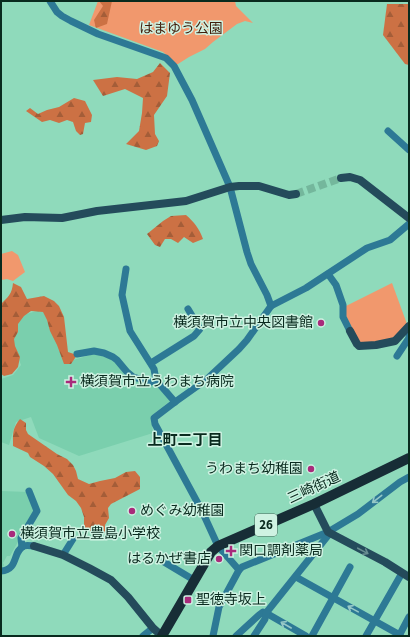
<svg xmlns="http://www.w3.org/2000/svg" width="410" height="637" font-family="'Source Sans 3','Noto Sans JP',sans-serif">
<defs>
<pattern id="forest-firs" width="22" height="20" patternUnits="userSpaceOnUse"><rect width="22" height="20" fill="#cc7144"/><path d="M5 1l3.5 6h-7zM16 11l3.5 6h-7z" fill="#a45d38"/></pattern>
</defs>
<rect width="100%" height="100%" fill="#8fdabb"/>
<g fill="#7acfad">
<polygon points="47,308 66,362 94,354 103,354 115,361 126,377 153,385 157,385 170,401 151,416 153,433 79,456 39,438 31,417 16,422 9,445 1,442 1,379 13,375 21,365 12,341 16,317"/>
<polygon points="1,491 28,492 35,512 10,556 7,556 3,563 4,565 1,571"/>
</g>
<g fill="#f1986d">
<polygon points="98,1 235,1 236,6 253,23 245,21 237,24 213,42 205,49 189,57 178,64 176,64 163,52 89,25"/>
<polygon points="12,251 18,255 25,272 13,281 7,279 1,280 1,254"/>
<polygon points="392,283 407,324 397,335 387,341 361,343 358,341 346,316 346,306"/>
</g>
<g fill="url(#forest-firs)">
<polygon points="99,1 112,1 107,24 96,28 94,20 103,6"/>
<polygon points="387,4 409,4 409,65 405,64 383,35"/>
<polygon points="160,63 170,73 167,96 154,115 155,134 159,141 157,146 146,150 126,144 139,131 142,113 143,98 125,89 103,96 93,80 117,77 137,79 153,72"/>
<polygon points="74,98 85,101 92,115 91,122 85,123 83,134 80,135 76,131 73,122 67,120 59,123 50,120 42,122 26,111 30,108 38,114 47,110 59,107"/>
<path d="M186,215C194,222 199,228 203,239L193,243L184,237L178,243L171,239H165L160,247L155,245L147,234L163,221L171,216Z"/>
<path d="M13,283L21,287L27,299L44,296L54,301L59,306L64,317L68,352L77,355L71,364H64L57,345L50,331L47,320L43,312L31,311L24,316L18,324V332L14,339L15,346L20,357L18,367L12,374L4,376L1,374V304C8,297 12,294 13,283Z"/>
<path d="M20,419L26,423V430L28,434L57,454L67,459L73,465L76,471L78,479L89,484L100,481L115,478L126,472L135,471L140,477V489L111,504L108,508L109,518L105,525V533L97,534L84,528V517L81,508L76,501L68,495L53,474L44,466L30,457L28,453L13,446C13,434 12,429 20,419Z"/>
</g>
<g fill="none" stroke-linecap="round" stroke-linejoin="round">
<polyline stroke="#74b79c" stroke-width="8" stroke-dasharray="8 4" stroke-linecap="butt" points="296,194 341,178"/>
<g stroke="#2d7995" stroke-width="7">
<polyline points="50,1 57,12 62,16 71,21 98,34 166,58 174,66 192,100 230,187 247,252 251,264 267,295 271,306"/>
<polyline points="388,131 409,150"/>
<polyline points="126,269 122,295 130,331 154,369 156,380 175,402"/>
<polyline points="328,274 336,285 343,305 343,317 350,331"/>
<polyline points="77,354 94,351 104,353 113,357 117,360 127,372 133,377 151,382 156,380"/>
<polyline points="397,356 409,338 409,336"/>
<polyline points="151,363 194,336 200,329 188,309"/>
<polyline points="22,547 21,538 37,511 29,491"/>
<polyline points="63,555 73,539"/>
<polyline points="164,562 194,580"/>
<polyline points="239,570 218,546 202,511 155,424 154,418 175,402 206,380 239,349 247,340 271,306 306,288 367,248 390,240 409,224"/>
<path d="M1,571C19,570 12,551 24,546C27,545 31,546 34,546"/>
<polyline points="296,577 400,635"/>
<polyline points="143,636 153,628"/>
<polyline points="213,636 219,607 239,570 242,567 328,532 358,514 400,482 409,477"/>
<polyline points="236,636 259,615 263,612 266,613 306,636"/>
<polyline points="254,636 265,619 266,613 330,533"/>
<polyline points="312,636 350,567"/>
<polyline points="366,636 402,573"/>
<polyline points="399,636 409,617"/>
</g>
<g stroke="#244b5b" stroke-width="8">
<polyline points="341,178 350,177 360,180 409,218"/>
<polyline points="1,220 25,217 62,218 97,211 186,201 230,187 239,186 259,186 289,195 296,194"/>
<polyline points="350,331 357,344 359,346 376,345 395,341 409,326"/>
<polyline points="314,504 328,532 385,562 409,577"/>
<polyline points="34,546 63,555 89,568 111,580 128,597 153,628 162,636"/>
</g>
<polyline stroke="#172d36" stroke-width="10" points="162,636 211,552 218,546 314,504 409,458"/>
</g>
<defs><path id="oneway-shaft" d="M-6 0H5M1.5-3L5.5 0L1.5 3" fill="none" stroke-width="1.6" stroke-linecap="round" stroke-linejoin="round"/></defs>
<g stroke="#96c8c7">
<use href="#oneway-shaft" transform="translate(377 499) rotate(142)"/>
<use href="#oneway-shaft" transform="translate(353 609) rotate(-151)"/>
<use href="#oneway-shaft" transform="translate(286 625) rotate(-150)"/>
</g>
<use stroke="#688e91" href="#oneway-shaft" transform="translate(363 551) rotate(28)"/>
<g fill="#a82a7b" stroke="#cef2e2" stroke-width="1.5">
<circle cx="321" cy="323" r="4"/>
<path d="M69 376h4v4h4v4h-4v4h-4v-4h-4v-4h4z"/>
<circle cx="311" cy="469" r="4"/>
<circle cx="132" cy="511" r="4"/>
<circle cx="12" cy="534" r="4"/>
<path d="M229 545h4v4h4v4h-4v4h-4v-4h-4v-4h4z"/>
<circle cx="219" cy="559" r="4"/>
<rect x="184" y="596" width="8" height="8" rx="2"/>
</g>
<g text-anchor="middle" dominant-baseline="central" stroke-width="3" stroke-linejoin="round" paint-order="stroke">
<rect fill="#cef2e2" stroke="#446659" stroke-width="1" x="255" y="514" width="22" height="22" rx="3"/>
<g font-size="13" font-weight="bold" fill="#092a1e">
<text x="266" y="525">26</text>
</g>
<g font-size="14" fill="#421e0b" stroke="#cef2e2">
<text x="181" y="29">はまゆう公園</text>
</g>
<g font-size="14" fill="#092a1e" stroke="#cef2e2" text-anchor="start">
<text x="313" y="323" text-anchor="end">横須賀市立中央図書館</text>
<text x="80" y="382">横須賀市立うわまち病院</text>
<text x="303" y="469" text-anchor="end">うわまち幼稚園</text>
<text x="140" y="511">めぐみ幼稚園</text>
<text x="20" y="534">横須賀市立豊島小学校</text>
<text x="239" y="551">関口調剤薬局</text>
<text x="211" y="559" text-anchor="end">はるかぜ書店</text>
<text x="196" y="600">聖徳寺坂上</text>
</g>
<g font-size="14" fill="#092a1e" stroke="#cef2e2">
<text transform="translate(314 488) rotate(-25)">三崎街道</text>
</g>
<g font-size="15" font-weight="bold" fill="#092a1e" stroke="#cef2e2">
<text x="185" y="440">上町二丁目</text>
</g>
</g>
<rect width="410" height="637" fill="none" stroke="#092a1e" stroke-width="4"/>
</svg>
